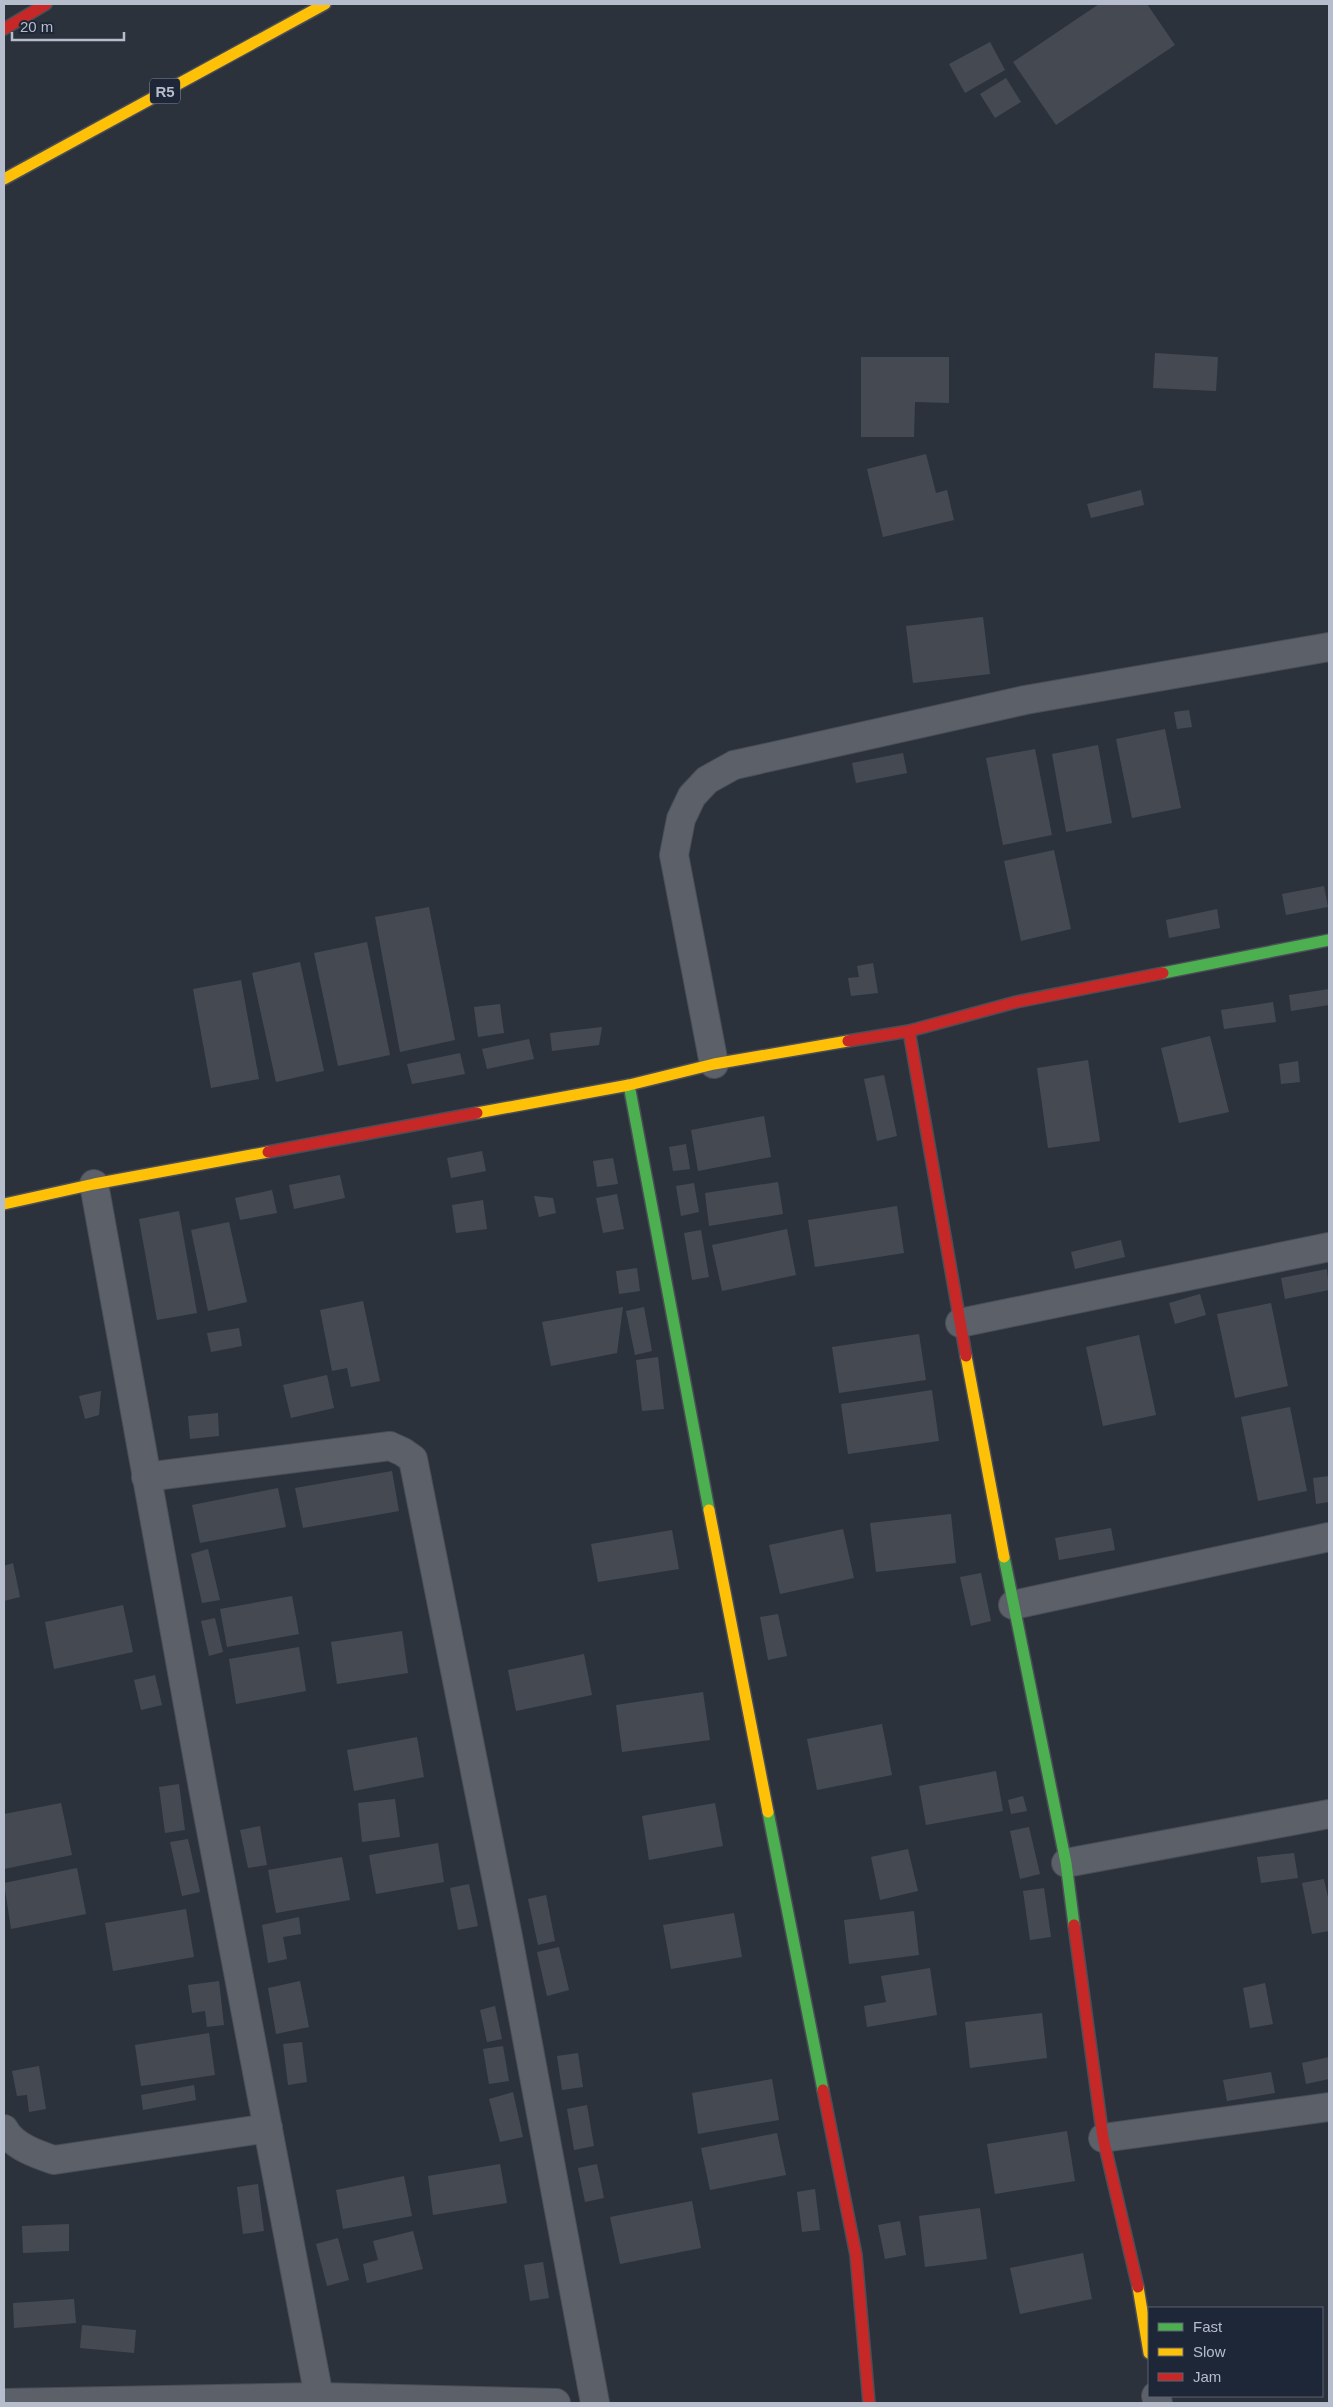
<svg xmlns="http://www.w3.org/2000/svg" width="1333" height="2407" font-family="Helvetica,sans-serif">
<rect width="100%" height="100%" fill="#2c323c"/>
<g fill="#454a52">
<polygon points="1099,4 1147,4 1175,45 1056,125 1013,62"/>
<polygon points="990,42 1005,70 965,93 949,64"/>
<polygon points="1006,78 1021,102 995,118 980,94"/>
<polygon points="1155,353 1218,357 1216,391 1153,388"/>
<polygon points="861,357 949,357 949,403 915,402 914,437 861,437"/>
<polygon points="926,454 936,493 947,490 954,520 883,537 867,469"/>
<polygon points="1141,490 1144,505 1091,518 1087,504"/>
<polygon points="983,617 990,674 913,683 906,626"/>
<polygon points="1189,710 1192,727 1177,729 1174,712"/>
<polygon points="1165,729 1181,808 1132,818 1116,739"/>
<polygon points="1098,745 1112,823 1066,832 1052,754"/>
<polygon points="1035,749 1052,835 1003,845 986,758"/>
<polygon points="903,753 907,773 856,783 852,763"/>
<polygon points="1054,850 1071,929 1021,941 1004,861"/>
<polygon points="1324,886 1328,907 1286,915 1282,894"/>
<polygon points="429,907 455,1040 400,1052 375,917"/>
<polygon points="1217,909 1220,928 1169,938 1166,920"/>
<polygon points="367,942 390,1055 338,1066 314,953"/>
<polygon points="300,962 324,1071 276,1082 252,973"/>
<polygon points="873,963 878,993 851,996 848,978 859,977 857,966"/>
<polygon points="241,980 259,1079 211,1088 193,989"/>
<polygon points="1329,989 1329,1005 1291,1011 1289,995"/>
<polygon points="1273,1002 1276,1022 1224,1029 1221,1010"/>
<polygon points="500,1004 504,1033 478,1037 474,1007"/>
<polygon points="602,1027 599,1045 552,1051 550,1033"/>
<polygon points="1210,1036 1229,1112 1179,1123 1161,1048"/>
<polygon points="529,1039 534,1059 487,1069 482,1049"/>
<polygon points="460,1053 465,1074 412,1084 407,1064"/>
<polygon points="1088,1060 1100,1141 1048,1148 1037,1068"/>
<polygon points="1298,1061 1300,1082 1281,1084 1279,1064"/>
<polygon points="884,1075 897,1136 877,1141 864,1079"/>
<polygon points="764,1116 771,1157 698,1171 691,1130"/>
<polygon points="686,1144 690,1169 673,1171 669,1147"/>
<polygon points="482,1151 486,1171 451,1178 447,1158"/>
<polygon points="613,1158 618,1184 597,1187 593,1161"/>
<polygon points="340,1175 345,1198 294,1209 289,1185"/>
<polygon points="778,1182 783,1214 709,1226 705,1193"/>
<polygon points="694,1183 699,1212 681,1216 676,1186"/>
<polygon points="272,1190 277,1213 240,1220 235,1198"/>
<polygon points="617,1194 624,1229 603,1233 596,1198"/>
<polygon points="534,1196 553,1198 556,1213 539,1217"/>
<polygon points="483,1200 487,1229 456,1233 452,1205"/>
<polygon points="897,1206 904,1253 815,1267 808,1220"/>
<polygon points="179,1211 197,1313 157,1320 139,1219"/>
<polygon points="229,1222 247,1302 208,1311 191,1230"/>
<polygon points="787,1229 796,1275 722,1291 712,1245"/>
<polygon points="701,1230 709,1277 692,1280 684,1233"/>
<polygon points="1121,1240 1125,1257 1075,1269 1071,1252"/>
<polygon points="637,1268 640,1291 619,1294 616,1271"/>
<polygon points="1327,1269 1329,1290 1285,1299 1281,1278"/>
<polygon points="1200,1294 1206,1315 1175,1324 1169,1303"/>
<polygon points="363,1301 380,1381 351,1387 347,1368 332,1371 320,1310"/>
<polygon points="1271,1303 1288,1386 1235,1398 1217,1314"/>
<polygon points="623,1307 617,1353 551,1366 542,1322"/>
<polygon points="644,1307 652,1351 635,1355 626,1311"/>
<polygon points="239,1328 242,1346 211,1352 207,1333"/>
<polygon points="919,1334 926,1380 839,1393 832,1347"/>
<polygon points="1139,1335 1156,1415 1103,1426 1086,1347"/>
<polygon points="658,1357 664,1409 642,1411 636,1360"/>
<polygon points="327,1375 334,1408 291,1418 283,1385"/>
<polygon points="932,1390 939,1441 848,1454 841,1404"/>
<polygon points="101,1391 99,1415 85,1419 79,1396"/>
<polygon points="1290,1407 1307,1491 1258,1501 1241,1417"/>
<polygon points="218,1413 219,1436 190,1439 188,1416"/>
<polygon points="392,1471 399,1511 303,1528 295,1488"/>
<polygon points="1329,1476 1329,1502 1316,1504 1313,1478"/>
<polygon points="278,1488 286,1527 200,1543 192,1505"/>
<polygon points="951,1514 956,1563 876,1572 870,1523"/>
<polygon points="1111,1528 1115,1550 1059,1560 1055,1538"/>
<polygon points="843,1529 854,1578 780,1594 769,1545"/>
<polygon points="672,1530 679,1569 598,1582 591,1544"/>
<polygon points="208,1549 220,1600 202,1603 191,1554"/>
<polygon points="13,1563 20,1597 4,1601 4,1566"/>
<polygon points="981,1573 991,1621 971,1626 960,1577"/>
<polygon points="292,1596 299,1634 227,1647 220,1609"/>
<polygon points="123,1605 133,1652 54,1669 45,1622"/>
<polygon points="778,1614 787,1656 768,1660 760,1617"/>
<polygon points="215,1618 223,1652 209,1656 201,1621"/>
<polygon points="402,1631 408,1673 337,1684 331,1642"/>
<polygon points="299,1647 306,1691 236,1704 229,1659"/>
<polygon points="584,1654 592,1695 516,1711 508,1670"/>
<polygon points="155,1675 162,1705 141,1710 134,1680"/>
<polygon points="703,1692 710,1740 622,1752 616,1705"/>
<polygon points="882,1724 892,1775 817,1790 807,1739"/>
<polygon points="417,1737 424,1777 354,1791 347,1750"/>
<polygon points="996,1771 1003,1811 926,1825 919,1786"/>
<polygon points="179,1784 185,1830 165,1833 159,1787"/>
<polygon points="1023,1796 1027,1811 1011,1814 1008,1800"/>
<polygon points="395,1799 400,1837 362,1842 358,1803"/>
<polygon points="61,1803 72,1855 4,1869 4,1814"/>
<polygon points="715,1803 723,1846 649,1860 642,1816"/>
<polygon points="260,1826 267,1865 248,1868 240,1830"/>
<polygon points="1029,1827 1040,1874 1020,1879 1010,1831"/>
<polygon points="188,1839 200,1892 182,1896 170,1842"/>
<polygon points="438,1843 444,1882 376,1894 369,1855"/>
<polygon points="908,1849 918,1891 880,1900 871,1857"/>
<polygon points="1294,1853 1298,1878 1261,1883 1257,1857"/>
<polygon points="342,1857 350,1900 276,1913 268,1870"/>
<polygon points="77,1868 86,1914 11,1929 4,1883"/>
<polygon points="1324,1879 1329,1902 1329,1931 1312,1934 1302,1883"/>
<polygon points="469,1884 478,1926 458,1930 450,1888"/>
<polygon points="1044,1888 1051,1937 1030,1940 1023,1891"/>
<polygon points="546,1895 555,1941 538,1945 528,1899"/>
<polygon points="186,1909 194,1957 113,1971 105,1923"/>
<polygon points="914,1911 919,1955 849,1964 844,1920"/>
<polygon points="734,1913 742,1957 671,1969 663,1925"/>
<polygon points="299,1917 301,1934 283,1937 287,1959 268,1963 262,1925"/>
<polygon points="559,1947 569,1990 547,1996 537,1952"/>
<polygon points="930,1968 937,2015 867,2027 864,2006 886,2002 881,1976"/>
<polygon points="219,1981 224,2025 207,2027 205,2011 192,2013 188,1985"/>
<polygon points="300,1981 309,2027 276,2034 268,1988"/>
<polygon points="1265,1983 1273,2024 1250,2028 1243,1988"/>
<polygon points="495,2006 502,2039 487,2042 480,2010"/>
<polygon points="1042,2013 1047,2058 970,2068 965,2022"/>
<polygon points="209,2033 215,2075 141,2086 135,2045"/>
<polygon points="302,2042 307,2082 288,2085 283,2044"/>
<polygon points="503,2046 509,2081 489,2084 483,2049"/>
<polygon points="578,2053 583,2087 562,2090 557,2056"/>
<polygon points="1329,2057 1329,2079 1306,2084 1302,2063"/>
<polygon points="39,2066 46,2109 29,2112 27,2095 17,2096 12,2071"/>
<polygon points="1271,2072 1275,2093 1227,2101 1223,2080"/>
<polygon points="772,2079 779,2120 698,2134 692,2093"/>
<polygon points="194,2085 196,2100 143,2110 141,2095"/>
<polygon points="513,2092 523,2137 500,2142 489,2099"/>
<polygon points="587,2105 594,2146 574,2150 567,2109"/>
<polygon points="1067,2131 1075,2181 995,2194 987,2144"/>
<polygon points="777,2133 786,2175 710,2190 701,2148"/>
<polygon points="500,2164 507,2203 433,2215 428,2176"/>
<polygon points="597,2164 604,2198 585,2202 578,2168"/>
<polygon points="404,2176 412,2216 343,2229 336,2190"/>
<polygon points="258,2184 264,2231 243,2234 237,2187"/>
<polygon points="815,2189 820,2230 802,2232 797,2192"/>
<polygon points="692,2201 701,2248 620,2264 610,2217"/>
<polygon points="980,2208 987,2259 925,2267 919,2216"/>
<polygon points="900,2221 906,2255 885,2259 878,2225"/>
<polygon points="69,2224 69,2251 23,2253 22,2226"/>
<polygon points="413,2231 423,2269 367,2283 363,2264 378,2260 373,2241"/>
<polygon points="338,2238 349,2280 327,2286 316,2244"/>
<polygon points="1083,2253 1092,2299 1020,2314 1010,2268"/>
<polygon points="543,2262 549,2298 530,2301 524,2265"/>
<polygon points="74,2299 76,2323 14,2328 13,2303"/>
<polygon points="82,2325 136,2330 134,2353 80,2348"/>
</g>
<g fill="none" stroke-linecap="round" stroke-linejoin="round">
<g stroke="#4a4e56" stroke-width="30">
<g id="street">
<polyline points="714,1064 674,855 681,819 692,796 707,780 734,765 1025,700 1329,647"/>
<polyline points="94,1184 203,1788 319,2397"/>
<polyline points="960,1323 1329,1247"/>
<polyline points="146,1477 390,1446 403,1452 413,1459 508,1937 595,2403"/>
<polyline points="1013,1605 1329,1537"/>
<polyline points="1066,1863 1329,1814"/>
<path d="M4,2129C13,2146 36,2154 54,2160L268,2128"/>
<polyline points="1103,2138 1329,2107"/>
<polyline points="1156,2396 1158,2403"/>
<polyline points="4,2403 319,2397 556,2403"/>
</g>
</g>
<g stroke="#4a4e56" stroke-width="14">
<g id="fast">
<polyline points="1163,973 1329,940"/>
<polyline points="629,1085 709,1510"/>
<polyline points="1004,1557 1066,1863 1074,1925"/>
<polyline points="768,1812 823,2090"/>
</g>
</g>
<g stroke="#4a4e56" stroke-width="14">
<g id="slow">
<polyline points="4,179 325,4"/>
<polyline points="477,1113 629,1085 714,1064 848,1041"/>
<polyline points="4,1204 94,1184 268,1152"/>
<polyline points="966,1356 1004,1557"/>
<polyline points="709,1510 768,1812"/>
<polyline points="1138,2287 1149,2353"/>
</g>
</g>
<g stroke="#4a4e56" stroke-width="14">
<g id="jam">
<polyline points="4,29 46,4"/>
<polyline points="909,1031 966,1356"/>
<polyline points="848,1041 909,1031 1016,1002 1163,973"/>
<polyline points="268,1152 477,1113"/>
<polyline points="1074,1925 1103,2138 1138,2287"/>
<polyline points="823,2090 856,2255 869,2403"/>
</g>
</g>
<use href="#street" stroke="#5c6069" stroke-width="28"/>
<use href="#fast" stroke="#4caf50" stroke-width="11"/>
<use href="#slow" stroke="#ffc107" stroke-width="11"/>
<use href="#jam" stroke="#c62828" stroke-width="11"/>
</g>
<g text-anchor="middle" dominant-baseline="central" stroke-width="5" stroke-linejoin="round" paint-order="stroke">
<rect fill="#1e2737" stroke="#88909f" stroke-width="1" x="150" y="78.5" width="30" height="25" rx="4"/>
<g font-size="15" font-weight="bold" fill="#b6bdcc">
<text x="165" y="91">R5</text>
</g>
</g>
<rect width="1333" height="2407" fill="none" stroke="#b6bdcc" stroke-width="10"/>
<rect x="1148" y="2307" width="175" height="90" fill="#1e2737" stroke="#5b6373"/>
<rect x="1158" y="2323" width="25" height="8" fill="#4caf50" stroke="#5b6373"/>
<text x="1193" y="2332" font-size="15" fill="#b6bdcc">Fast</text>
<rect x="1158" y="2348" width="25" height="8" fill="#ffc107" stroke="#5b6373"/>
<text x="1193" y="2357" font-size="15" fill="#b6bdcc">Slow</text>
<rect x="1158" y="2373" width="25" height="8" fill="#c62828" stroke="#5b6373"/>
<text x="1193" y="2382" font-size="15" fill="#b6bdcc">Jam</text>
<path d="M12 32v8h112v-8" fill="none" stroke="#b6bdcc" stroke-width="2.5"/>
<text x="20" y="32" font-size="15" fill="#b6bdcc" stroke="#1e2737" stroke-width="4" paint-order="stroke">20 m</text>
</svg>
